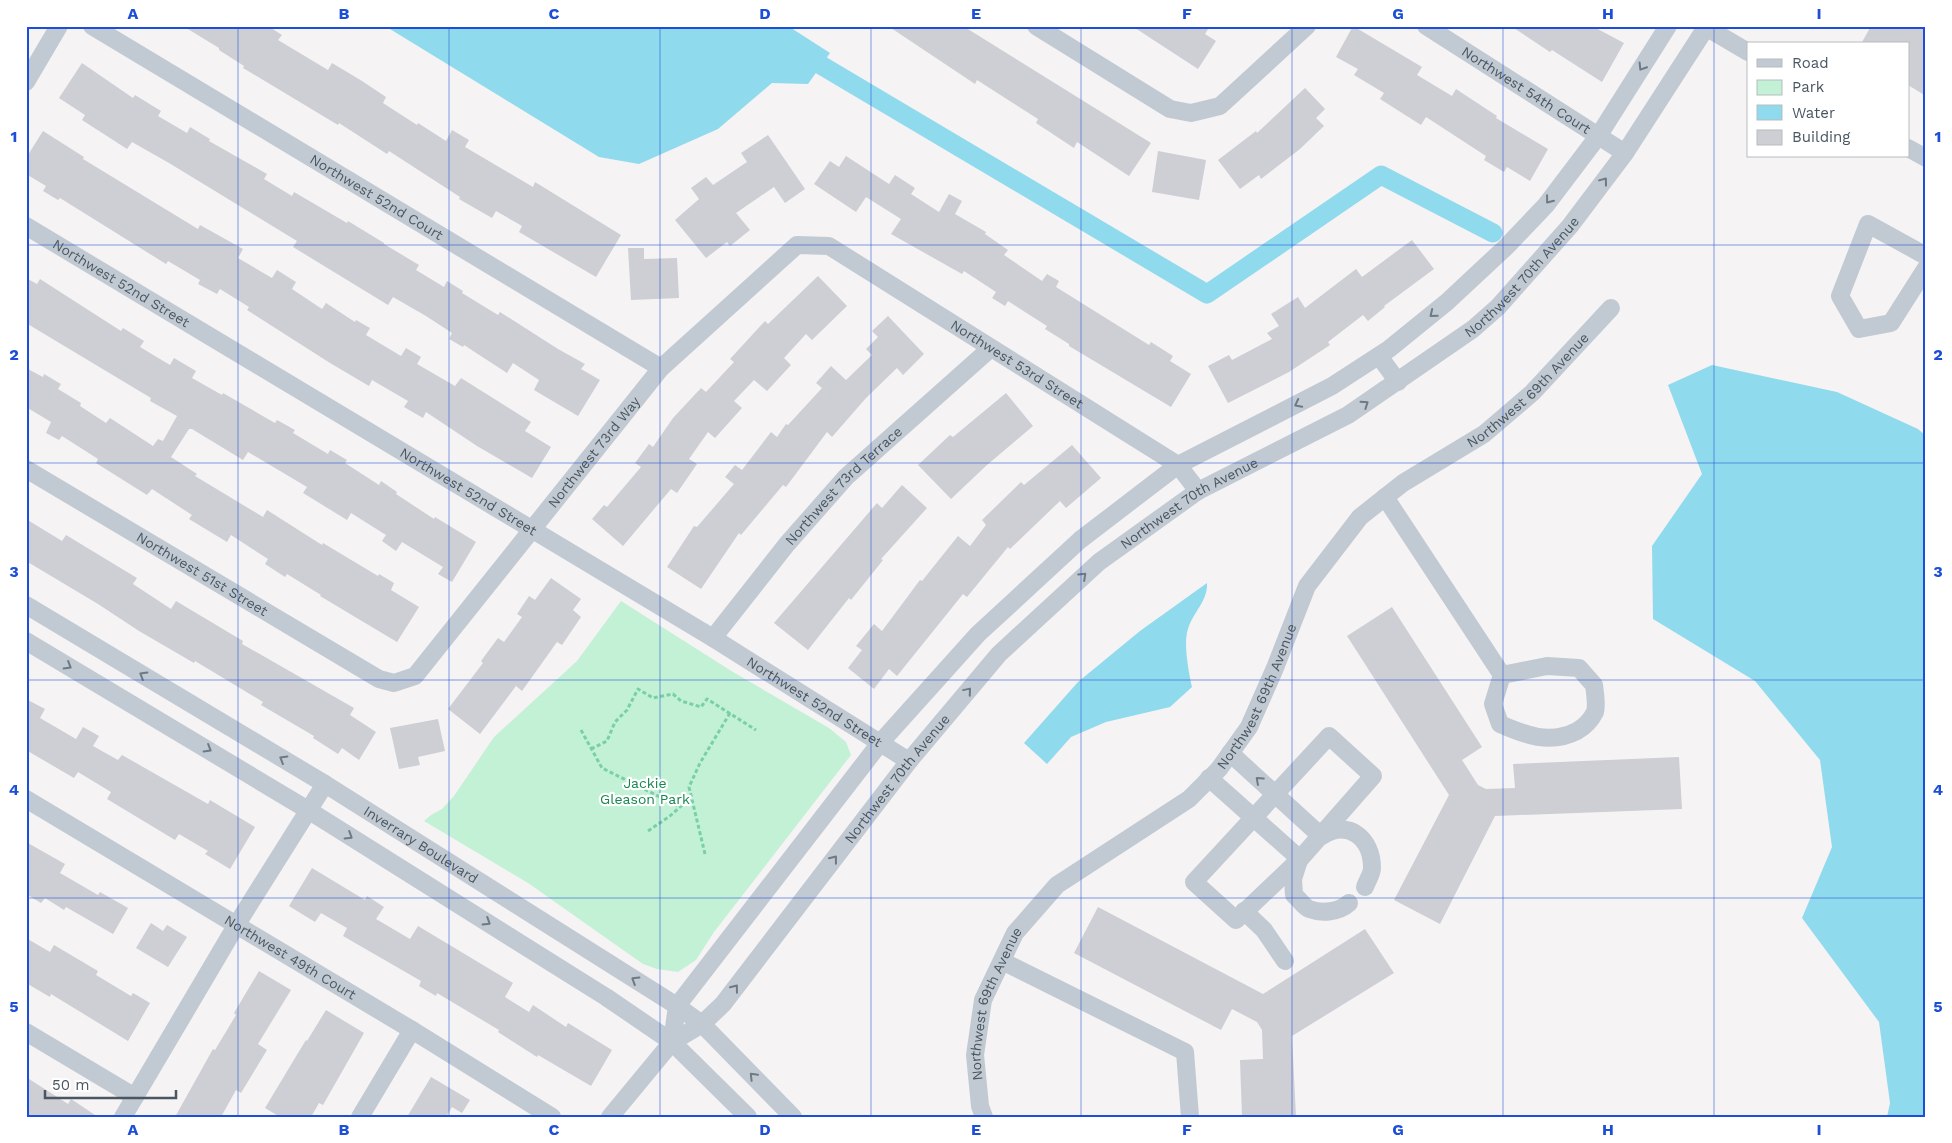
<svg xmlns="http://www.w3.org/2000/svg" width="1952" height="1143" font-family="'Work Sans',sans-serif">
<rect width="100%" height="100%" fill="#f5f3f3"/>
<polygon fill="#c3f1d5" points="621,601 733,672 829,728 846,742 851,755 714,932 696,960 678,972 657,969 643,964 528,883 424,821 431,815 442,809 454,796 494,737 577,661"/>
<g fill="#90daee">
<polygon points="385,26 788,26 830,53 808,84 772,83 718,129 639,164 599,157"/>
<polygon points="1712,365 1837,392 1918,429 1926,436 1926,1117 1887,1117 1890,1103 1879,1022 1802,918 1832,847 1820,760 1755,681 1653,619 1652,546 1702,474 1668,385"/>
<path d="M1207,583C1208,601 1193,612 1188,629C1183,643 1189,673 1192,687L1170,707L1106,722L1071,737L1047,764L1024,743L1078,682L1140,631Z"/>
</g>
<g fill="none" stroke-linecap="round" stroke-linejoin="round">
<polyline stroke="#90daee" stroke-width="19" points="755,26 1207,294 1381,175 1493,233"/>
</g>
<g fill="#cdcfd5">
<polygon points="183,26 268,26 282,35 278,40 328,70 332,63 362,81 386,97 383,103 417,125 418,123 446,141 452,130 469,140 465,147 533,187 535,182 621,235 596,277 519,232 522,226 496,211 492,218 459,199 460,197 389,151 387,154 339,123 338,125 243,68 244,66 219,50 219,48"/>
<polygon points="888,26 963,26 1151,143 1129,176 1077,142 1074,148 1036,123 1038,119 977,80 975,84"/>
<polygon points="1132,26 1210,26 1205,34 1216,41 1198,69"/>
<polygon points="1353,26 1422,67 1417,75 1452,96 1456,89 1497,116 1496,118 1548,149 1530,181 1507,167 1504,172 1484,160 1486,156 1426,117 1421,125 1380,99 1384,93 1354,75 1358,69 1336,57"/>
<polygon points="1511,26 1592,26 1624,43 1602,82 1552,50 1550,52"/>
<polygon points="1871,26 1926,26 1926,96 1908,85 1908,44 1861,44"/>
<polygon points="82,63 133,98 135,95 161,111 158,116 187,133 190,127 210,139 209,141 267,174 264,179 292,196 294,192 347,223 348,221 384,243 384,244 419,265 416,270 444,287 447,281 463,291 462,293 498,315 500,312 558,349 585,364 581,369 600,380 578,416 534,390 539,380 513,363 507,373 464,345 463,347 449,339 452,333 426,316 393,297 388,305 293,247 297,241 169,163 132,142 127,149 82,120 85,115 59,98"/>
<polygon points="1305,88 1325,109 1316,118 1324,126 1300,149 1261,179 1259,175 1240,189 1218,160 1256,131 1257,133"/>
<polygon points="43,131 84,157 83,159 198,229 200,225 243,249 238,258 272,278 277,270 296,282 292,289 322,309 326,303 355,322 356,320 370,328 366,335 401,356 406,348 421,357 417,364 455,386 461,378 531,422 525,431 551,447 532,478 477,446 426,412 423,418 404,407 408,401 372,380 369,386 330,363 247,310 249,307 220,289 217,294 198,284 200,280 168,261 166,264 60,198 58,200 43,191 46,186 26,174 26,158"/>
<polygon points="768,135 805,189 785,203 774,187 736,213 750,230 730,246 727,242 706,258 675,220 699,199 691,188 706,177 713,185 747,162 741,153"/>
<polygon points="1158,151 1206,160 1199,200 1152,192"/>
<polygon points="846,156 889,184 895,175 915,188 911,194 939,212 949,194 962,201 955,214 986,232 985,234 1008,250 1004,255 1042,281 1047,274 1059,281 1056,287 1149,345 1151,342 1173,356 1170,361 1191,374 1171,407 1069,346 1069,344 1045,329 1047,326 1008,301 1005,306 992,298 996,292 964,271 962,274 891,234 901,219 866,197 856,212 814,184 830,161 839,167"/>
<polygon points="1412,240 1434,269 1384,306 1385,307 1368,321 1363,315 1328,342 1330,345 1289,372 1228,403 1208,366 1229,355 1232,360 1272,339 1267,333 1279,326 1271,314 1298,297 1305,308 1356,269 1362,277"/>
<polygon points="628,248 644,248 644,259 677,258 679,298 631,300"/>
<polygon points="818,276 847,306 812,340 806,334 784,358 791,365 767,391 754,380 734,401 742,408 715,438 708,432 689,459 697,464 677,493 671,489 623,546 592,519 604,505 607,507 641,467 635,463 649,444 653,447 673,418 701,388 706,392 734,362 730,359 765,321 768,324"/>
<polygon points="26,278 37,284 40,279 121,331 123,328 144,341 140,347 170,365 174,358 196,371 192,378 222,395 223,393 275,423 277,420 295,430 293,433 328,454 330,450 347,460 345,463 379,485 381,481 397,492 396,494 434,519 435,517 476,542 452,582 438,574 443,567 402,542 396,551 382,541 386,535 351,513 347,520 303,493 307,487 248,452 243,460 192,429 189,429 171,457 197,474 195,476 263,517 267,510 322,545 323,543 378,576 379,574 394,583 391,590 419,607 397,642 320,596 321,595 287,574 285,577 265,564 268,559 231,535 227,542 189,519 192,515 152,489 147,495 96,463 98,459 62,436 59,440 46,433 51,422 26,407 26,368 43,377 44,374 61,384 58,389 81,403 80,406 106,423 110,418 153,446 158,439 163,441 177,416 150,401 151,398 26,323"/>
<polygon points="888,316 924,354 903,375 897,368 866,398 832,437 827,432 786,487 783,485 741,535 739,533 701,589 667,567 694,526 697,527 734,484 725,477 735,465 742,470 771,432 777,437 786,424 788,425 822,388 816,383 831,366 846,380 872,355 866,349 878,337 872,331"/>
<polygon points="1006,393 1033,426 987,465 951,499 918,465 950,435 953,437"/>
<polygon points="1072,445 1101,478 1066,508 1060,501 1010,549 1008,547 967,597 963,594 897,676 889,669 874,689 848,668 862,650 856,646 874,624 882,631 920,580 922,581 958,536 970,546 986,525 982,520 1021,482 1024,485"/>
<polygon points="902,485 927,508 881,559 883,560 851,600 849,598 808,650 774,623 877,503 882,508"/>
<polygon points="26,519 62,541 66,535 137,578 133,584 171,609 176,601 243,641 242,644 354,708 350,715 376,732 359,760 342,748 338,754 313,738 314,736 261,705 263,702 195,661 194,663 139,631 98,604 26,561"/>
<polygon points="551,578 581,599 573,610 581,617 562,645 557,642 522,691 516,686 480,734 448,709 483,663 481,661 498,638 504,642 522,617 517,614 529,596 535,600"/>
<polygon points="1392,607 1482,747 1462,760 1478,785 1486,789 1515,788 1513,764 1679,757 1682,809 1495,816 1440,924 1394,900 1449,795 1347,636"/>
<polygon points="26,699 45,709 40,718 76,739 83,727 99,736 93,746 118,760 122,755 208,804 210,800 255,827 230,869 205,854 208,851 179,834 175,840 107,799 111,792 78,772 74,778 26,750"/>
<polygon points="438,719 445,751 418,757 420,765 399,769 390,728"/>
<polygon points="26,842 65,864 60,873 98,895 100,892 128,908 113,934 66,907 64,910 45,898 41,903 26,894"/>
<polygon points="312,868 365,900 367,896 384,907 376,919 410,939 418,926 513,983 505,997 529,1012 533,1005 566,1027 568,1023 612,1050 591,1086 538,1055 537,1057 498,1032 499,1030 437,993 436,996 419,986 421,981 343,936 347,928 321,913 315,922 289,906"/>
<polygon points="1098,907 1263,994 1365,929 1394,973 1292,1036 1296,1117 1242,1117 1240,1060 1263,1059 1262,1030 1257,1022 1232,1009 1221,1030 1074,953"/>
<polygon points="151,923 163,931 167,925 187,937 168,967 136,948"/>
<polygon points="26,938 50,952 54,945 98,971 96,975 131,996 133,993 150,1003 128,1041 51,994 50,997 26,983"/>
<polygon points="259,971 291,990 258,1044 267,1050 241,1093 236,1090 221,1117 175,1117 213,1049 215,1050 236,1015 234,1013"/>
<polygon points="326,1010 364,1033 323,1105 319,1103 311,1117 280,1117 265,1108 298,1053 306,1040 307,1041"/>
<polygon points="26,1077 68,1104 71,1099 98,1117 26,1117"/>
<polygon points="431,1077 470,1100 462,1113 452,1107 446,1117 407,1117"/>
</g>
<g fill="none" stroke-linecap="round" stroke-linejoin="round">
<g stroke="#7ad0a6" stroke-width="3" stroke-dasharray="4 2.5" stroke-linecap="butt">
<polyline points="581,730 602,768 680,807"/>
<polyline points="591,749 607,741 615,722 627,710 638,689 653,698 673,694 681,701 701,707 707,699 756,730"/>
<polyline points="648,831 670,816 690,798"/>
<polyline points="705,854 689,787 700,763 730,713"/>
</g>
<g stroke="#c1cad2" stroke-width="18">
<path id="s1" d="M92,26L661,368"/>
<polyline points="1036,26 1170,109 1191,113 1220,106 1307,26"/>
<path id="s2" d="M1426,26L1625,153"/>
<polyline points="1704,26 1748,52"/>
<polyline points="26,82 59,26"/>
<polyline points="1908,148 1926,158"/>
<path id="s3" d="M26,226L713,638L909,761"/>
<polyline points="1926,256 1868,224 1840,296 1859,329 1891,323 1926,268"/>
<polyline points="1379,356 1398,382"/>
<path id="s4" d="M26,469L379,679L394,683L415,676L661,368L797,245L829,246L1178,465L1198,491"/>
<path d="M1385,497L1502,675L1547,666L1579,668L1594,685C1595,692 1597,705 1595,712C1591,720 1584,727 1577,731C1550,745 1525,735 1500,724L1493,704L1502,675"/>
<path id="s5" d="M26,605L325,784L677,1006L702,1024L793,1117"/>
<path id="s6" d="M713,638L787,544L846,477L991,348"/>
<polyline points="26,641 308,810 606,997 672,1042 748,1117"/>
<polygon points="1329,736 1373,776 1300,859 1236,920 1194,882"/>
<polyline points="1230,753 1321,836"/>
<polyline points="1209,778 1300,859"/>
<path id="s7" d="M26,799L412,1030L552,1117"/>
<path d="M1322,836C1348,819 1372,838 1372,868C1372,874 1367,881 1365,887"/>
<path d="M1299,860L1293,879L1294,895C1299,899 1304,907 1309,909C1322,914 1339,912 1349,903"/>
<polyline points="1244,911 1264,930 1285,961"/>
<polyline points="1002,961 1185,1052 1190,1117"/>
<polyline points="677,1006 880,743 978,634 1080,540 1178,465 1332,386 1389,349 1447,302 1507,246 1546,205 1599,135 1668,26"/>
<polyline points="26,1032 135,1097"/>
<polyline points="672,1042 677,1006"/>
<polyline points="123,1117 237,924 325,784"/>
<polyline points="360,1117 412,1030"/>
<path id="s8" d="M610,1117L672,1042L702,1024L723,1004L909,761L999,654L1099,562L1198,491L1348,415L1473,329L1498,307L1570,226L1625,153L1707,26"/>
<path id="s9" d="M984,1117L980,1106L975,1055L983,1000L1015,933L1057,885L1189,799L1219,769L1249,727L1275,668L1307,586L1360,517L1403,483L1484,434L1532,393L1611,308"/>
</g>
</g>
<defs><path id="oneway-chevron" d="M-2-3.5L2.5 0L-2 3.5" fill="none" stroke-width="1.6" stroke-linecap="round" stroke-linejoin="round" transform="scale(1.25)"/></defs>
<g stroke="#6e7983">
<use href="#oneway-chevron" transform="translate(1642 67) rotate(122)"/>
<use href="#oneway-chevron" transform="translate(1604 181) rotate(-53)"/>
<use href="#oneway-chevron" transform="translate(1549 200) rotate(128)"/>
<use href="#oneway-chevron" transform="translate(1433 314) rotate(141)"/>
<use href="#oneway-chevron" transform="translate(1298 404) rotate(153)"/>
<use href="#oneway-chevron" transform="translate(1365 404) rotate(-34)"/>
<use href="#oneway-chevron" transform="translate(1083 576) rotate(-43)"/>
<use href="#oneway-chevron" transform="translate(68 666) rotate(31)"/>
<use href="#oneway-chevron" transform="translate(143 675) rotate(-149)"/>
<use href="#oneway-chevron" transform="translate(968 691) rotate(-50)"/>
<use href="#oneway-chevron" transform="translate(208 749) rotate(31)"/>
<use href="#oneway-chevron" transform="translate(283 759) rotate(-149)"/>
<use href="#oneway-chevron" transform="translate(1259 780) rotate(-138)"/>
<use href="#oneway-chevron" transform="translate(349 836) rotate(32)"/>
<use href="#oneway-chevron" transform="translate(834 859) rotate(-52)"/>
<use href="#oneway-chevron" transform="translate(487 922) rotate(32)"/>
<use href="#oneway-chevron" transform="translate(635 980) rotate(-148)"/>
<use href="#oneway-chevron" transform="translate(735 988) rotate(-52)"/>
<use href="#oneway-chevron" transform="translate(753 1076) rotate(-134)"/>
</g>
<path fill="none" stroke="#1d4ed8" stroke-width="1" stroke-opacity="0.55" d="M238,26V1117M449,26V1117M660,26V1117M871,26V1117M1081,26V1117M1292,26V1117M1503,26V1117M1714,26V1117M26,245H1926M26,463H1926M26,680H1926M26,898H1926"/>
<g text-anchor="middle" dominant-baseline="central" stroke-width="4.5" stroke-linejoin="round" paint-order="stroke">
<g font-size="14" fill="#4a5661" stroke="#fff">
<text stroke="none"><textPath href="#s2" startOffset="119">Northwest 54th Court</textPath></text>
<text stroke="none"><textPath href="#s1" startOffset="332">Northwest 52nd Court</textPath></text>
<text stroke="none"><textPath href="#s8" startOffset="1256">Northwest 70th Avenue</textPath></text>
<text stroke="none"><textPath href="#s3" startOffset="111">Northwest 52nd Street</textPath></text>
<text stroke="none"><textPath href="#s4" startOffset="1280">Northwest 53rd Street</textPath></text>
<text stroke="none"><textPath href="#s9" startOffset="959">Northwest 69th Avenue</textPath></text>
<text stroke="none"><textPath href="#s4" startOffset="735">Northwest 73rd Way</textPath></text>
<text stroke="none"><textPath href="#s6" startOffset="201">Northwest 73rd Terrace</textPath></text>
<text stroke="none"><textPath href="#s3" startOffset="516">Northwest 52nd Street</textPath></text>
<text stroke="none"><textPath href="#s8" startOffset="851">Northwest 70th Avenue</textPath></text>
<text stroke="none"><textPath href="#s4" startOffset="205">Northwest 51st Street</textPath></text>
<text stroke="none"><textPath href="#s9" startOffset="539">Northwest 69th Avenue</textPath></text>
<text stroke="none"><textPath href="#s3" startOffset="921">Northwest 52nd Street</textPath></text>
<text stroke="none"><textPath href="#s8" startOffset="446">Northwest 70th Avenue</textPath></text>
<text stroke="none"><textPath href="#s5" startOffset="462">Inverrary Boulevard</textPath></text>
<text stroke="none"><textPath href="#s7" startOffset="308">Northwest 49th Court</textPath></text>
<text stroke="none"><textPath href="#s9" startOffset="118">Northwest 69th Avenue</textPath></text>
</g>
<g font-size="14" fill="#17864f" stroke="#fff">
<text x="645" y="783">Jackie<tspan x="645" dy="16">Gleason Park</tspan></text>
</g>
</g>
<rect width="1952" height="1143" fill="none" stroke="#ffffff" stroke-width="55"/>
<rect x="1747" y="42" width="162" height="115" fill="#ffffff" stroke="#b7bbc0"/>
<rect x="1757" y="59" width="25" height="8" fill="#c1cad2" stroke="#b7bbc0"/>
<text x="1792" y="68" font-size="15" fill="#4a5661">Road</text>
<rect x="1757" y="80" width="25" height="15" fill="#c3f1d5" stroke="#b7bbc0"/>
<text x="1792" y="92" font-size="15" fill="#4a5661">Park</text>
<rect x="1757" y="105" width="25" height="15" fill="#90daee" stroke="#b7bbc0"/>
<text x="1792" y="118" font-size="15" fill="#4a5661">Water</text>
<rect x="1757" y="130" width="25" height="15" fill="#cdcfd5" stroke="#b7bbc0"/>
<text x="1792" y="142" font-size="15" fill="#4a5661">Building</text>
<path d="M45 1090v8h131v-8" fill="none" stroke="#4a5661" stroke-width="2.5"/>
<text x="52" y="1090" font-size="15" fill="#4a5661" stroke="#ffffff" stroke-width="4" paint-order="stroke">50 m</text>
<rect x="28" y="28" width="1896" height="1088" fill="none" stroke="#1d4ed8" stroke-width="2"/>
<g font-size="16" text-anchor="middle" font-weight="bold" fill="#1d4ed8">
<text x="133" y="19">A</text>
<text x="344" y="19">B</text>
<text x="554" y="19">C</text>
<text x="765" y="19">D</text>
<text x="976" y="19">E</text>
<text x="1187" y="19">F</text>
<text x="1398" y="19">G</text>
<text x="1608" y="19">H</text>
<text x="1819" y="19">I</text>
<text x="14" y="142">1</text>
<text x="1938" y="142">1</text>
<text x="14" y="360">2</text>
<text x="1938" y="360">2</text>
<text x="14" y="577">3</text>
<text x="1938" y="577">3</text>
<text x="14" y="795">4</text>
<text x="1938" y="795">4</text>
<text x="14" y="1012">5</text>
<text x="1938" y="1012">5</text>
<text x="133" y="1135">A</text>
<text x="344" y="1135">B</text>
<text x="554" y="1135">C</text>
<text x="765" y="1135">D</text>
<text x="976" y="1135">E</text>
<text x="1187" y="1135">F</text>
<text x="1398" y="1135">G</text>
<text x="1608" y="1135">H</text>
<text x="1819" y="1135">I</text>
</g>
</svg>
